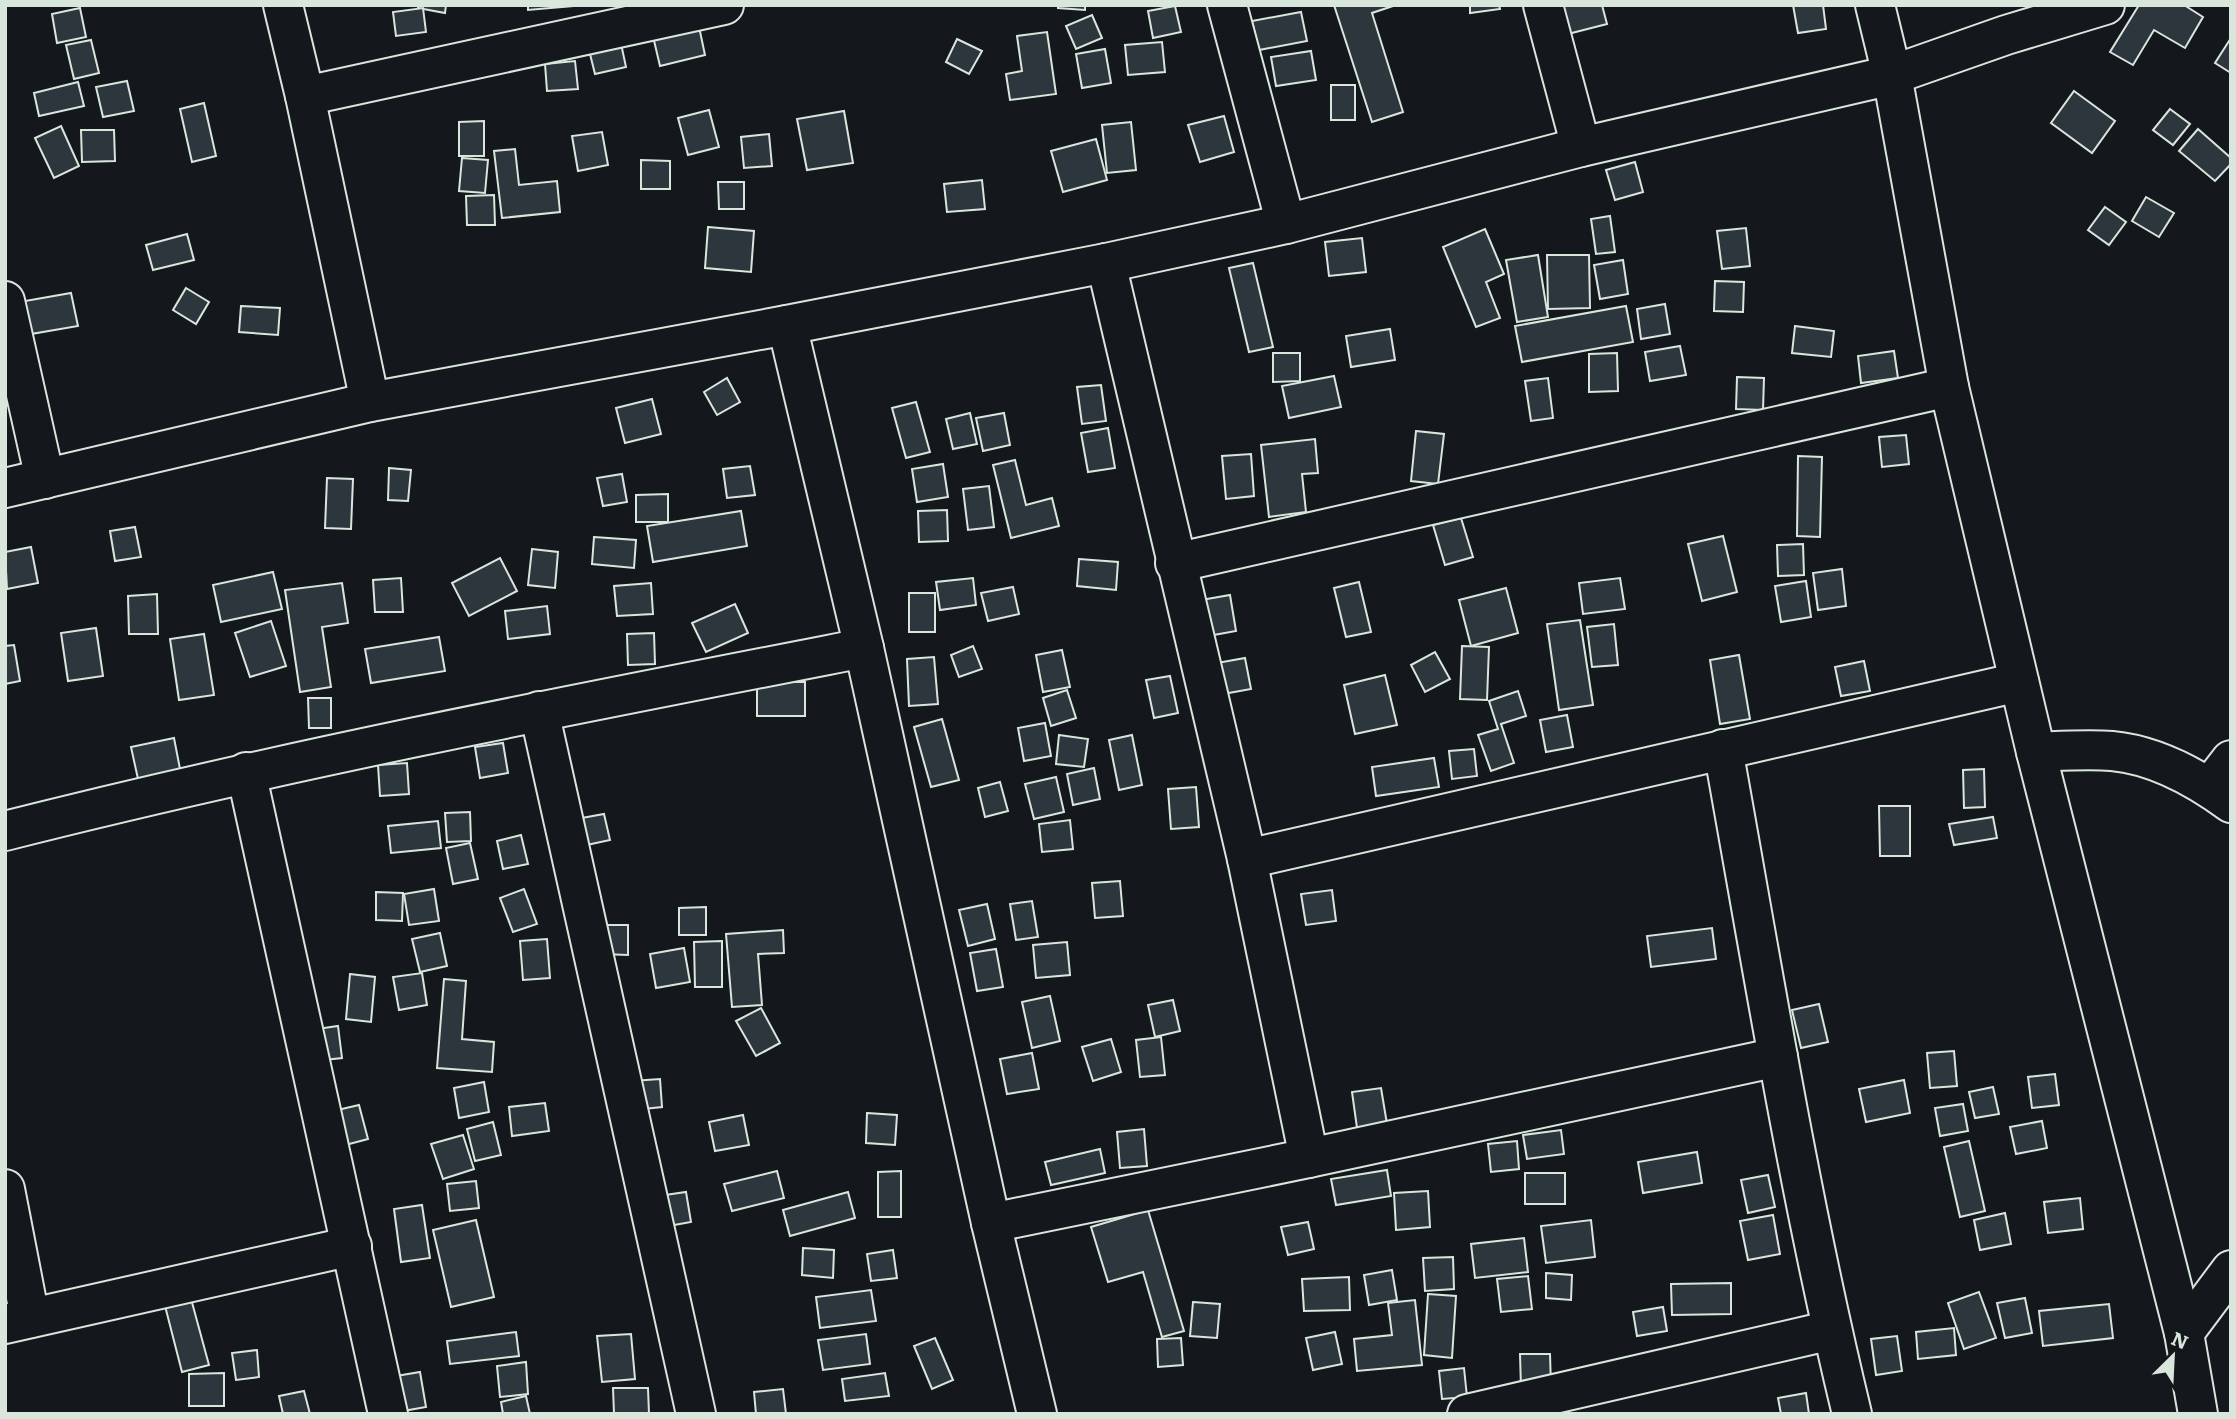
<svg xmlns="http://www.w3.org/2000/svg" width="2236" height="1419" font-family="Literata,serif">
<rect width="100%" height="100%" fill="#14181c"/>
<g fill="#2c363c" stroke="#d8e6dc" stroke-width="2">
<polygon points="419,5 446,5 445,13 418,8"/>
<polygon points="528,5 573,5 573,6 528,10"/>
<polygon points="1058,5 1085,5 1085,10 1058,8"/>
<polygon points="1334,5 1396,5 1372,13 1403,112 1372,122"/>
<polygon points="1470,5 1499,5 1500,9 1470,13"/>
<polygon points="1556,5 1602,5 1607,24 1564,35"/>
<polygon points="1793,5 1823,5 1826,29 1798,33"/>
<polygon points="2139,5 2184,5 2203,17 2185,48 2154,30 2133,65 2110,52"/>
<polygon points="1175,6 1181,32 1153,38 1148,11"/>
<polygon points="80,8 86,37 57,43 52,14"/>
<polygon points="423,8 426,32 396,36 393,12"/>
<polygon points="1301,12 1307,41 1259,50 1252,21"/>
<polygon points="1092,15 1102,38 1076,49 1066,26"/>
<polygon points="698,22 705,55 660,66 652,32"/>
<polygon points="1047,32 1056,94 1010,100 1006,74 1022,71 1017,36"/>
<polygon points="620,39 626,67 595,74 588,46"/>
<polygon points="957,39 982,51 969,74 946,62"/>
<polygon points="91,40 99,73 74,79 66,45"/>
<polygon points="2229,41 2231,43 2231,73 2215,63"/>
<polygon points="1162,42 1165,72 1128,75 1125,45"/>
<polygon points="1105,49 1111,83 1082,88 1076,54"/>
<polygon points="1311,51 1316,80 1276,86 1271,57"/>
<polygon points="575,61 578,89 547,91 545,64"/>
<polygon points="127,81 134,111 103,117 96,87"/>
<polygon points="78,82 84,106 39,116 34,93"/>
<rect x="1331" y="85" width="24" height="35"/>
<polygon points="2074,91 2115,121 2092,153 2051,123"/>
<polygon points="204,103 216,156 192,162 180,109"/>
<polygon points="2170,109 2190,124 2173,145 2153,130"/>
<polygon points="709,110 719,147 688,155 678,118"/>
<polygon points="844,111 853,163 807,170 797,119"/>
<polygon points="1224,116 1234,152 1200,162 1188,125"/>
<polygon points="484,121 484,156 459,156 459,122"/>
<polygon points="1131,122 1136,170 1107,173 1102,125"/>
<polygon points="61,126 79,166 54,178 35,138"/>
<polygon points="2198,129 2231,158 2231,164 2215,181 2179,151"/>
<polygon points="81,130 114,130 115,161 82,162"/>
<polygon points="602,132 608,165 578,171 572,136"/>
<polygon points="769,134 772,166 744,168 741,137"/>
<polygon points="1096,139 1107,180 1063,192 1051,151"/>
<polygon points="515,149 519,185 557,181 560,212 502,218 494,151"/>
<polygon points="462,158 488,160 485,193 459,191"/>
<polygon points="641,160 670,161 670,189 641,189"/>
<polygon points="1635,162 1643,192 1615,200 1606,170"/>
<polygon points="982,180 985,209 947,212 944,184"/>
<polygon points="718,182 744,182 744,209 719,209"/>
<polygon points="494,195 495,225 467,225 466,196"/>
<polygon points="2146,197 2174,213 2159,237 2132,221"/>
<polygon points="2105,207 2126,222 2109,245 2088,230"/>
<polygon points="1610,216 1615,252 1596,254 1591,219"/>
<polygon points="708,227 754,231 751,272 705,268"/>
<polygon points="1746,228 1750,266 1722,269 1717,231"/>
<polygon points="1485,229 1504,274 1486,282 1500,318 1476,327 1443,247"/>
<polygon points="187,234 194,260 153,270 146,245"/>
<polygon points="1362,238 1366,272 1329,276 1325,242"/>
<polygon points="1538,255 1548,317 1517,322 1506,260"/>
<polygon points="1547,255 1589,255 1590,308 1548,309"/>
<polygon points="1623,260 1628,294 1600,299 1594,265"/>
<polygon points="1253,263 1273,347 1249,352 1229,268"/>
<polygon points="1715,281 1744,282 1743,312 1714,311"/>
<polygon points="186,288 209,302 196,324 173,310"/>
<polygon points="71,293 78,326 31,334 25,301"/>
<polygon points="1665,304 1670,334 1641,339 1637,309"/>
<polygon points="241,306 280,308 278,335 239,332"/>
<polygon points="1626,306 1633,342 1522,362 1515,326"/>
<polygon points="1795,326 1834,331 1831,357 1792,353"/>
<polygon points="1390,329 1395,360 1351,367 1346,336"/>
<polygon points="1680,346 1686,375 1650,381 1645,352"/>
<polygon points="1894,351 1898,378 1861,383 1858,356"/>
<polygon points="1273,353 1300,353 1300,381 1273,382"/>
<polygon points="1617,353 1618,391 1589,392 1589,354"/>
<polygon points="1334,376 1341,407 1289,418 1282,386"/>
<polygon points="1737,377 1764,378 1763,410 1736,409"/>
<polygon points="727,378 740,402 717,415 704,392"/>
<polygon points="1548,378 1553,418 1531,421 1525,381"/>
<polygon points="1101,385 1106,421 1082,424 1077,387"/>
<polygon points="652,399 661,434 625,443 616,408"/>
<polygon points="916,402 930,452 906,458 892,408"/>
<polygon points="970,413 977,444 953,449 946,419"/>
<polygon points="1004,413 1010,445 983,451 976,418"/>
<polygon points="1108,428 1115,468 1088,472 1081,433"/>
<polygon points="1416,431 1444,434 1438,484 1411,481"/>
<polygon points="1906,435 1909,464 1882,467 1879,437"/>
<polygon points="1315,439 1318,473 1302,474 1306,512 1269,517 1261,445"/>
<polygon points="1251,454 1254,496 1226,499 1222,456"/>
<polygon points="1798,456 1822,457 1820,537 1797,536"/>
<polygon points="1015,460 1026,505 1052,498 1059,526 1011,538 993,465"/>
<polygon points="943,464 948,497 917,502 912,469"/>
<polygon points="750,466 755,495 727,498 723,469"/>
<polygon points="389,468 411,470 408,501 388,500"/>
<polygon points="622,474 627,502 603,506 597,478"/>
<polygon points="327,478 353,479 351,529 325,528"/>
<polygon points="989,486 994,527 968,530 963,489"/>
<polygon points="668,494 668,522 636,522 636,495"/>
<polygon points="947,510 948,541 919,542 918,511"/>
<polygon points="741,511 747,546 653,562 647,526"/>
<polygon points="1461,518 1473,557 1445,565 1433,525"/>
<polygon points="135,527 141,557 115,561 110,531"/>
<polygon points="1723,536 1737,592 1702,601 1688,544"/>
<polygon points="594,537 636,540 634,568 592,564"/>
<polygon points="1803,544 1804,575 1778,576 1777,545"/>
<polygon points="31,547 38,583 7,589 5,552"/>
<polygon points="532,549 558,552 555,588 528,585"/>
<polygon points="500,558 517,591 469,616 452,583"/>
<polygon points="1079,559 1118,562 1116,590 1077,586"/>
<polygon points="1842,569 1846,606 1818,610 1813,573"/>
<polygon points="273,572 282,609 221,622 213,585"/>
<polygon points="401,578 403,612 375,612 373,580"/>
<polygon points="973,578 976,605 940,610 936,582"/>
<polygon points="1620,578 1625,609 1583,614 1579,583"/>
<polygon points="1806,581 1811,617 1781,622 1775,586"/>
<polygon points="1359,582 1371,632 1346,637 1334,588"/>
<polygon points="342,583 348,623 322,627 331,687 300,692 285,590"/>
<polygon points="651,583 653,614 617,616 614,586"/>
<polygon points="1013,587 1019,614 988,621 981,593"/>
<polygon points="1506,588 1518,633 1471,646 1459,600"/>
<rect x="909" y="593" width="26" height="39"/>
<polygon points="157,594 158,634 129,634 128,596"/>
<polygon points="1230,595 1236,631 1208,636 1201,600"/>
<polygon points="735,604 748,633 706,652 692,623"/>
<polygon points="547,606 550,634 508,639 505,611"/>
<polygon points="1580,620 1593,705 1559,710 1547,624"/>
<polygon points="271,621 286,666 250,677 235,633"/>
<polygon points="1614,624 1618,665 1592,667 1587,627"/>
<polygon points="96,628 103,676 68,681 61,633"/>
<polygon points="654,633 655,664 628,665 627,634"/>
<polygon points="204,634 214,695 179,700 170,639"/>
<polygon points="439,637 445,671 371,683 365,649"/>
<polygon points="14,645 20,681 5,684 5,646"/>
<polygon points="973,646 982,669 959,677 951,655"/>
<polygon points="1462,646 1489,647 1487,700 1460,699"/>
<polygon points="1062,650 1070,687 1043,692 1036,655"/>
<polygon points="1435,652 1450,679 1425,692 1411,665"/>
<polygon points="1739,655 1750,719 1720,724 1710,660"/>
<polygon points="934,657 938,704 909,706 907,659"/>
<polygon points="1245,658 1251,689 1223,694 1217,663"/>
<polygon points="1864,661 1870,691 1841,696 1835,667"/>
<polygon points="1385,675 1397,725 1355,734 1344,685"/>
<polygon points="1170,676 1178,713 1154,718 1146,680"/>
<rect x="757" y="682" width="48" height="34"/>
<polygon points="1067,690 1076,718 1051,726 1043,698"/>
<polygon points="1518,691 1526,716 1501,724 1514,763 1491,771 1478,735 1498,729 1489,701"/>
<polygon points="308,698 331,698 331,728 309,728"/>
<polygon points="1567,715 1573,747 1546,752 1540,720"/>
<polygon points="942,719 959,780 931,787 914,727"/>
<polygon points="1045,723 1051,756 1024,761 1018,728"/>
<polygon points="1059,735 1088,739 1084,767 1056,764"/>
<polygon points="1132,735 1142,785 1119,790 1109,740"/>
<polygon points="174,738 180,769 138,779 131,747"/>
<polygon points="503,743 508,773 480,778 475,747"/>
<polygon points="1474,749 1477,776 1452,779 1449,751"/>
<polygon points="1434,758 1439,787 1376,796 1372,767"/>
<polygon points="407,763 409,794 380,796 378,765"/>
<polygon points="1094,768 1100,799 1073,805 1067,774"/>
<polygon points="1984,769 1985,807 1964,808 1963,770"/>
<polygon points="1056,777 1064,812 1034,819 1025,784"/>
<polygon points="1000,782 1008,811 985,817 978,788"/>
<polygon points="1196,787 1199,827 1171,829 1168,789"/>
<polygon points="1879,806 1910,806 1910,856 1880,856"/>
<polygon points="470,812 471,841 447,842 445,813"/>
<polygon points="604,814 610,840 582,846 576,819"/>
<polygon points="1993,817 1997,838 1954,845 1949,824"/>
<polygon points="1070,820 1073,849 1042,852 1039,824"/>
<polygon points="438,821 441,848 391,853 388,826"/>
<polygon points="521,835 528,864 503,869 497,841"/>
<polygon points="470,843 478,879 453,884 446,848"/>
<polygon points="1120,881 1123,916 1095,918 1092,883"/>
<polygon points="434,889 439,921 409,925 404,894"/>
<polygon points="524,889 537,924 513,932 500,898"/>
<polygon points="1332,890 1336,921 1306,925 1301,894"/>
<polygon points="376,892 403,893 402,921 376,920"/>
<polygon points="1032,901 1038,937 1016,940 1010,904"/>
<polygon points="987,904 995,939 968,946 959,910"/>
<polygon points="706,907 706,935 679,935 679,908"/>
<polygon points="601,925 628,925 628,955 601,954"/>
<polygon points="1712,928 1716,959 1651,967 1647,936"/>
<polygon points="783,930 784,953 758,954 762,1005 732,1007 726,934"/>
<polygon points="440,933 447,966 420,972 412,939"/>
<polygon points="547,939 550,978 523,980 520,941"/>
<polygon points="722,941 722,987 695,987 694,942"/>
<polygon points="1067,942 1070,975 1036,978 1033,945"/>
<polygon points="684,948 690,982 656,988 650,954"/>
<polygon points="996,949 1003,987 977,991 970,953"/>
<polygon points="422,973 427,1005 399,1010 393,977"/>
<polygon points="350,974 375,977 371,1022 346,1019"/>
<polygon points="444,979 466,981 462,1039 494,1042 492,1072 437,1068"/>
<polygon points="1050,996 1060,1041 1032,1048 1022,1002"/>
<polygon points="1173,1000 1180,1031 1155,1037 1148,1005"/>
<polygon points="1819,1004 1828,1042 1801,1048 1792,1010"/>
<polygon points="761,1008 780,1043 756,1056 736,1021"/>
<polygon points="338,1026 342,1058 315,1061 310,1030"/>
<polygon points="1161,1037 1165,1075 1140,1077 1136,1040"/>
<polygon points="1111,1039 1121,1072 1093,1081 1082,1047"/>
<polygon points="1954,1051 1957,1086 1930,1088 1927,1053"/>
<polygon points="1032,1053 1039,1089 1007,1094 1000,1059"/>
<polygon points="2055,1074 2059,1105 2032,1108 2028,1077"/>
<polygon points="660,1079 662,1107 634,1110 632,1081"/>
<polygon points="1904,1080 1910,1113 1866,1122 1859,1089"/>
<polygon points="484,1082 489,1112 459,1118 454,1088"/>
<polygon points="1993,1087 1999,1114 1975,1118 1969,1092"/>
<polygon points="1381,1088 1387,1124 1357,1128 1352,1092"/>
<polygon points="545,1103 549,1131 512,1136 509,1107"/>
<polygon points="1963,1104 1968,1131 1940,1136 1935,1108"/>
<polygon points="359,1105 368,1139 338,1147 329,1112"/>
<polygon points="867,1113 897,1115 895,1145 866,1143"/>
<polygon points="743,1115 749,1145 715,1151 709,1122"/>
<polygon points="2042,1121 2047,1148 2016,1154 2010,1127"/>
<polygon points="493,1122 501,1155 475,1161 467,1129"/>
<polygon points="1144,1129 1147,1166 1120,1168 1117,1132"/>
<polygon points="1561,1130 1564,1154 1527,1159 1523,1135"/>
<polygon points="463,1135 474,1169 443,1179 431,1144"/>
<polygon points="1517,1141 1519,1169 1491,1172 1488,1144"/>
<polygon points="1969,1141 1985,1211 1960,1217 1944,1147"/>
<polygon points="1100,1149 1105,1173 1051,1185 1045,1162"/>
<polygon points="1697,1152 1702,1183 1643,1193 1638,1162"/>
<polygon points="1387,1170 1391,1196 1336,1205 1331,1179"/>
<polygon points="777,1171 784,1198 732,1211 724,1184"/>
<polygon points="901,1171 901,1217 878,1217 878,1172"/>
<rect x="1525" y="1173" width="40" height="31"/>
<polygon points="1768,1175 1775,1207 1748,1213 1741,1180"/>
<polygon points="476,1181 479,1208 450,1211 447,1184"/>
<polygon points="1428,1191 1430,1227 1396,1230 1394,1193"/>
<polygon points="686,1192 691,1222 663,1227 658,1196"/>
<polygon points="848,1192 855,1218 790,1236 783,1210"/>
<polygon points="2080,1198 2083,1229 2048,1233 2044,1202"/>
<polygon points="422,1205 430,1258 401,1262 394,1209"/>
<polygon points="1148,1210 1184,1331 1162,1337 1143,1272 1108,1282 1091,1227"/>
<polygon points="2005,1213 2011,1244 1980,1250 1974,1220"/>
<polygon points="1773,1215 1780,1254 1748,1260 1740,1221"/>
<polygon points="476,1220 494,1297 451,1307 433,1230"/>
<polygon points="1591,1220 1595,1257 1546,1263 1541,1226"/>
<polygon points="1308,1222 1314,1249 1288,1255 1281,1227"/>
<polygon points="1524,1238 1528,1272 1475,1278 1471,1244"/>
<polygon points="803,1248 834,1250 833,1278 802,1275"/>
<polygon points="893,1250 897,1278 871,1281 867,1254"/>
<polygon points="1453,1257 1454,1289 1425,1291 1423,1258"/>
<polygon points="1392,1270 1397,1300 1369,1305 1364,1275"/>
<polygon points="1546,1273 1572,1275 1571,1300 1546,1298"/>
<polygon points="1528,1276 1532,1309 1501,1312 1497,1279"/>
<polygon points="1349,1277 1350,1310 1304,1311 1302,1279"/>
<polygon points="1731,1283 1731,1314 1672,1315 1671,1284"/>
<polygon points="871,1290 876,1321 820,1328 816,1297"/>
<polygon points="1979,1292 1996,1338 1964,1349 1948,1303"/>
<polygon points="1428,1294 1456,1296 1452,1358 1424,1355"/>
<polygon points="190,1295 209,1365 182,1372 164,1302"/>
<polygon points="2025,1298 2032,1333 2005,1338 1997,1303"/>
<polygon points="1415,1300 1422,1365 1357,1371 1354,1339 1392,1335 1388,1303"/>
<polygon points="1193,1302 1220,1304 1217,1338 1190,1336"/>
<polygon points="2109,1304 2113,1338 2043,1346 2039,1311"/>
<polygon points="1663,1307 1667,1331 1637,1336 1633,1312"/>
<polygon points="1954,1328 1956,1355 1918,1359 1916,1332"/>
<polygon points="516,1332 519,1356 450,1364 447,1341"/>
<polygon points="1335,1332 1342,1364 1313,1370 1306,1338"/>
<polygon points="631,1334 635,1379 602,1382 597,1336"/>
<polygon points="866,1334 870,1364 823,1370 818,1340"/>
<polygon points="1897,1336 1902,1371 1876,1375 1871,1339"/>
<polygon points="935,1338 953,1380 932,1389 914,1346"/>
<polygon points="1181,1338 1183,1365 1158,1367 1157,1339"/>
<polygon points="257,1350 259,1377 236,1380 232,1353"/>
<polygon points="1520,1354 1550,1354 1551,1387 1521,1388"/>
<polygon points="526,1362 528,1394 500,1397 497,1366"/>
<polygon points="1464,1368 1467,1397 1442,1399 1439,1371"/>
<polygon points="420,1372 426,1407 403,1411 396,1376"/>
<polygon points="224,1373 224,1406 189,1406 189,1374"/>
<polygon points="885,1373 889,1396 845,1401 842,1379"/>
<polygon points="613,1388 648,1388 649,1414 614,1414"/>
<polygon points="783,1389 786,1414 756,1414 754,1392"/>
<polygon points="304,1391 310,1414 283,1414 279,1396"/>
<polygon points="1806,1393 1809,1414 1781,1414 1778,1398"/>
<polygon points="526,1396 530,1414 503,1414 501,1402"/>
</g>
<g fill="none" stroke-linecap="round" stroke-linejoin="round">
<g stroke="#d8e6dc" stroke-width="42">
<g id="minor">
<polyline points="283,5 305,96 370,402"/>
<polyline points="1227,5 1286,224"/>
<polyline points="1543,5 1581,147"/>
<polyline points="1875,5 1892,75 1949,387 2036,752 2184,1333 2198,1414"/>
<polyline points="305,96 724,5"/>
<polyline points="1106,263 1247,859 1309,1158"/>
<polyline points="5,301 45,479"/>
<polyline points="787,325 864,648 991,1223 1037,1414"/>
<polyline points="5,488 370,402 787,325 1106,263 1286,224 1581,147 1892,75 2006,35 2105,5"/>
<polyline points="1175,563 1949,387"/>
<polyline points="539,711 696,1414"/>
<path d="M1723,749C1763,971 1799,1195 1852,1414"/>
<path d="M2036,752C2061,751 2087,749 2112,751C2155,755 2197,778 2231,803"/>
<polyline points="246,772 388,1414"/>
<polyline points="2210,787 2231,760"/>
<path d="M5,831C289,759 576,704 864,648"/>
<polyline points="1247,859 2019,682"/>
<polyline points="5,1189 30,1318"/>
<polyline points="991,1223 1309,1158 1778,1057"/>
<polyline points="5,1324 352,1246"/>
<polyline points="2184,1333 2231,1270"/>
<polyline points="1467,1414 1832,1330"/>
</g>
</g>
<use href="#minor" stroke="#14181c" stroke-width="38"/>
</g>
<rect width="2236" height="1419" fill="none" stroke="#d8e6dc" stroke-width="14"/>
<g transform="translate(2173 1356) rotate(24)" stroke="#14181c" stroke-width="5" paint-order="stroke">
<path d="M0-5L12 26L0 18L-12 26Z" fill="#d8e6dc"/>
<text y="-10" font-size="19" font-weight="bold" text-anchor="middle" fill="#d8e6dc">N</text>
</g>
</svg>
